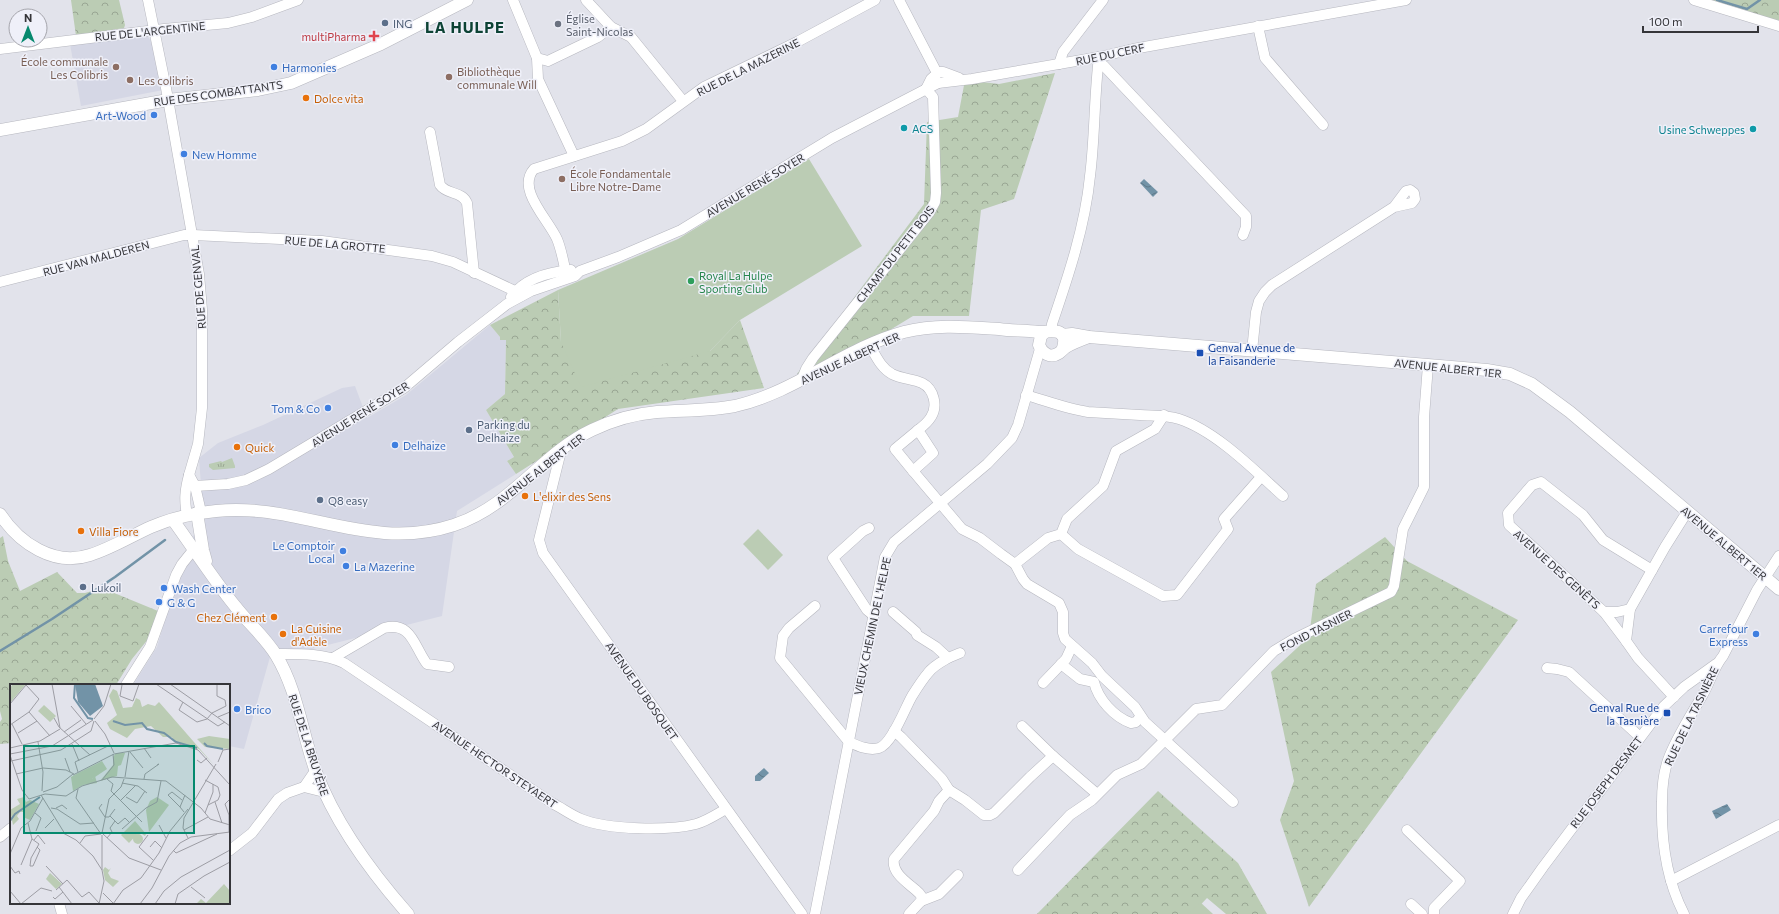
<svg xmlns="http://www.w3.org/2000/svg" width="1779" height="914" font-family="Commissioner,sans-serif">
<defs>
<pattern id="grass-tufts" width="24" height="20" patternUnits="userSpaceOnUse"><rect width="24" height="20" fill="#bbccb4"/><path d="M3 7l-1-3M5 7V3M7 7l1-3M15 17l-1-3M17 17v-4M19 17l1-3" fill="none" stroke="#99a693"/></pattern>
<pattern id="forest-crowns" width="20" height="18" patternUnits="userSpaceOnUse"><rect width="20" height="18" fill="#bbccb4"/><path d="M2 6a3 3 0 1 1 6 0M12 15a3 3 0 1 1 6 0" fill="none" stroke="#99a693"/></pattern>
<pattern id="water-waves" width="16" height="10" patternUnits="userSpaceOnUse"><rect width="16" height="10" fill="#7293a7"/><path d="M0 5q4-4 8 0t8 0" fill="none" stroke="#5e7989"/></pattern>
</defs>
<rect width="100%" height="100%" fill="#e2e3eb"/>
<g fill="#d5d7e5">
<polygon points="144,36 148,37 151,41 163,90 81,106 70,44"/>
<polygon points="490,325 500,337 506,340 505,394 486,410 514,457 507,461 516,474 457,511 442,616 300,652 270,657 244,749 229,746 229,685 133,685 157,647 179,571 203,512 199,458 218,443 263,425 342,388 355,386 367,418 406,395"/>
</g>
<polygon fill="url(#grass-tufts)" points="232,458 235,466 235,468 213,470 209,467 209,464 221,461 222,462"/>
<g fill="url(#forest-crowns)">
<polygon points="71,0 119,0 125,25 124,28 76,36"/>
<polygon points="1703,0 1779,0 1779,23"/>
<polygon points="1055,73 1014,199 981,210 969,316 913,316 890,330 822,364 797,374 924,204 927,122 958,117 965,80 999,84"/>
<polygon points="558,290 561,342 710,351 740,320 764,388 618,409 516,474 507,461 514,457 486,410 505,394 506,340 500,340 500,337 490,325"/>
<polygon points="3,536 8,561 20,591 57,572 77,593 85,593 102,588 158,611 149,638 132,659 116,685 11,685 11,743 0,744 0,722 2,719 0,711 0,538"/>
<polygon points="1385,537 1407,561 1518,620 1309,907 1280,820 1294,781 1271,672 1309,637 1316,584"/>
<polygon points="1158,791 1238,863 1267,914 1226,914 1207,898 1192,914 1037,914"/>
</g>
<g fill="#bbccb4">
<polygon points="809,159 862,246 740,320 710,351 581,387 561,342 558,290 678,239"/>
<polygon points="758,529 783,555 768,570 743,544"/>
<polygon points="1200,902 1213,914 1189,914"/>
</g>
<g fill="url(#water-waves)">
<polygon points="1144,179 1158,192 1153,197 1140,183"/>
<polygon points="764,768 769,773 760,781 755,781 755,776"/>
<polygon points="1727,804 1731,810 1716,819 1712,811"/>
</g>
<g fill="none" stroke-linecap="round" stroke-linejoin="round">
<g stroke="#7293a7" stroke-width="2.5">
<polyline points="1717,0 1747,9 1760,0"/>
<polyline points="0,651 52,619 115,577 165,540"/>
</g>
<g stroke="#b6b7bf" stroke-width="11">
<g id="minor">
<polyline points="148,0 166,88 199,274 202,310 202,408 198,444 189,475"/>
<polyline points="513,0 537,58 538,79 574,156"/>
<polyline points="586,0 611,27 631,37 683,101"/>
<polyline points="899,0 937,73"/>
<polyline points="1694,0 1779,26"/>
<polyline points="1258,26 1265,58 1323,125"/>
<polyline points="0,49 164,29 228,23 252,17 298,0"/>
<polyline points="537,58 548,61 598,37 611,27"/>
<polyline points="1098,62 1104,66 1246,216 1246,227 1243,235"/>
<polyline points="1059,64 1063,52 1103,0"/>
<polyline points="938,83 972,79 1099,57 1133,49 1406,0"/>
<polyline points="926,89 931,79 939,72 943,72 959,78"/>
<path d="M430,132L440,185C447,195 462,191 467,203L474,273"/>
<path d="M567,278C564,265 562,251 557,239C548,219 516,189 534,169L622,141L646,129L704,87L797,42L875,0"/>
<polyline points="0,282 184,235 193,235 322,241 432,256 453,262 515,291 521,296"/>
<path d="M511,297C525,278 548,272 571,270"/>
<path d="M1052,330V324C1068,277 1085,227 1090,176C1095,137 1094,97 1099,57"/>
<path d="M870,346C876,356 881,368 892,374C902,379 913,379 922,383C934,389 938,406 931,417C928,422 922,427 918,430L933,453L913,471L962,529L980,538L1001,554L1015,564L1023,579L1027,584L1059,603L1063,612V633L1065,639L1092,663L1102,676L1135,707L1145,722L1233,802"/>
<polyline points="1252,351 1256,312 1259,301 1265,292 1272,285 1394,207 1412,203 1415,199 1414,193 1410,190 1406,191 1394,207"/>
<polyline points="802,379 806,369 813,358 929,213 935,202 936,193 933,97 926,89"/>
<path d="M1026,395C1047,401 1067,409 1088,412C1105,413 1122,414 1140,415C1153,416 1166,415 1179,419C1216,431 1254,470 1283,496"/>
<polyline points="561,451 539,540 543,553 802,914"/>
<polyline points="913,471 895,449 918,430"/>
<polyline points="195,486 228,484 246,480 269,469 404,388 458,342 507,304 531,291 575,276 580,271 618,257 681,230 832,138 938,83"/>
<path d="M187,515C184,500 185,490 189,475L195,486L201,512"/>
<polyline points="869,528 863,531 833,558 867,610 873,615"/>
<polyline points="1061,534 1078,549 1163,596 1177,595 1228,529 1224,519 1261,477"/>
<polyline points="1015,564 1048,538 1061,534 1067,519 1103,486 1116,451 1155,429 1164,415"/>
<path d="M815,606L789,628L783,636L780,658L849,742C858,746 869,751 879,748C892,744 905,708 912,696C917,688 922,680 928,673C933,666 941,662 948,658"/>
<polyline points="893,612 916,632 917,635 936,647 948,658 960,653"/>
<polyline points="1604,612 1617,612 1630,609"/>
<polyline points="1626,641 1604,612 1509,525 1508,513 1532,485 1541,482 1583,515 1603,540 1652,570"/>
<path d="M275,654C298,654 323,653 344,663L552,803C562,808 571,815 581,819C608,830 669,831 696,824C707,821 717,814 726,809"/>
<path d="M333,658L384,628C412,621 414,647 427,664L449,667"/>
<path d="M1061,664L1080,679L1094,682C1098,699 1114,717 1131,723L1136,722L1140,717"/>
<polyline points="1547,668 1557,669 1569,672 1640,737"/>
<polyline points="1043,683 1066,659 1072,646"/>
<polyline points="126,685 150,647 176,575 182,564 194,549"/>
<polyline points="1674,697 1638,658 1626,641 1630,609 1665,547 1687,512"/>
<polyline points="1022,726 1053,756"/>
<polyline points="894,731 901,737 942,779 949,790 965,800 984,815 990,815 994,813 1030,777 1053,756 1097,794"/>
<polyline points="304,787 324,792"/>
<polyline points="1407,830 1460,881 1434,908 1434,914"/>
<polyline points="0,837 11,828"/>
<polyline points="229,851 252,833 278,799 287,793 304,787 315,771"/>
<polyline points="1018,870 1070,815 1092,800 1117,775 1141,764 1196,709 1222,705 1274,651 1294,639 1391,592 1394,586 1403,529 1424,487 1424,417 1428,365"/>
<polyline points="1671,881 1779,825"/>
<polyline points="921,901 939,894 958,875"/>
<polyline points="59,903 62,914"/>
<polyline points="1411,904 1422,914"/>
<polyline points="815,914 885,557 894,542 987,464 1012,438 1018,425 1040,349"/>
<path d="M909,914L921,901L922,897L919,893C910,884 891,874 894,859L934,811L939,801L949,790"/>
<polyline points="1513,914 1521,898 1543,867 1664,706 1684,687 1716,664"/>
<path d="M1684,914C1666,879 1661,841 1662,802C1662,788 1663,774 1668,760C1676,738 1690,717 1702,696C1710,683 1713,668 1723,656L1757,590L1779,556"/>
</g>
</g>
<g stroke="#b6b7bf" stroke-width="13">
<g id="major">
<polyline points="0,130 168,100 258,90 291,83 381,44 467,0"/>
<path d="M1045,332L1041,336L1039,345C1042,353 1050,359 1059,353C1062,351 1063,349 1066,347C1073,343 1081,340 1089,337"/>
<polyline points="1062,335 1072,334 1089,337 1428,365 1487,370 1510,374 1532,384 1570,412 1779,589"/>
<polyline points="197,513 203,550 206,561"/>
<path d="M0,514C19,543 54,567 90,555C112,548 131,536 151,527C172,518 194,513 216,511C298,502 369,553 454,525C512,506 541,454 592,430C613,420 634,414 657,412C683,410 709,411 735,406C796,392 845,348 904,332C936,324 967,327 999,329C1012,331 1025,330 1038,332C1050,332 1069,326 1063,348"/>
<path d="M173,520C194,549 213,579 235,606C248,623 265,637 276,655C298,691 302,734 316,772C336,825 371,872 408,914"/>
</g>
</g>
<use href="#minor" stroke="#fff" stroke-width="10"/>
<use href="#major" stroke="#fff" stroke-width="12"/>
</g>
<g fill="#5c6f8a" stroke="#eff0f9" stroke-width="1.5">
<circle cx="385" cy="23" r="4"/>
<circle cx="469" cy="430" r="4"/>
<circle cx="320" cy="500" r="4"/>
<circle cx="83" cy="587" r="4"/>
</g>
<circle fill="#6b7280" stroke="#eff0f9" stroke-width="1.5" cx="558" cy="24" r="4"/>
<path fill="#e0444e" stroke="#eff0f9" stroke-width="1.5" d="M372 30h4v4h4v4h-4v4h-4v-4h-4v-4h4z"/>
<g fill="#8d6e63" stroke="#eff0f9" stroke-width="1.5">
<circle cx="116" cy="67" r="4"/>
<circle cx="449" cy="77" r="4"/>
<circle cx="130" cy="80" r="4"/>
<circle cx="562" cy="179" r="4"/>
</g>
<g fill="#3f7fe0" stroke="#eff0f9" stroke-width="1.5">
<circle cx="274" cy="67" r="4"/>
<circle cx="154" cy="115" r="4"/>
<circle cx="184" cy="154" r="4"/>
<circle cx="328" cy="408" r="4"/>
<circle cx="395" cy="445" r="4"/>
<circle cx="343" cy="551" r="4"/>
<circle cx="346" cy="566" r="4"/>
<circle cx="164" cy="588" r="4"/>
<circle cx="159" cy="602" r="4"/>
<circle cx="1756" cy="634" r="4"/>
<circle cx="237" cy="709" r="4"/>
</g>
<g fill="#e8710a" stroke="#eff0f9" stroke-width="1.5">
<circle cx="306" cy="98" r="4"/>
<circle cx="237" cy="447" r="4"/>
<circle cx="525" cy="496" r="4"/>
<circle cx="81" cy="531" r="4"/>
<circle cx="274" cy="617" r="4"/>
<circle cx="283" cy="634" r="4"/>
</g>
<g fill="#0f9aa8" stroke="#eff0f9" stroke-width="1.5">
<circle cx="904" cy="128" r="4"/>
<circle cx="1753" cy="129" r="4"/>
</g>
<circle fill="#2e9e5b" stroke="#eff0f9" stroke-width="1.5" cx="691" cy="281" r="4"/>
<g fill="#1a4fb4" stroke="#eff0f9" stroke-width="1.5">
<rect x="1196" y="349" width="8" height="8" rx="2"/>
<rect x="1663" y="709" width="8" height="8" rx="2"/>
</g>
<g text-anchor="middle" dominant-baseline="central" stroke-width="3" stroke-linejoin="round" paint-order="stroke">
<g font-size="11" fill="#5b616d" stroke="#eff0f9" text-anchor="start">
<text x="566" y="18">Église<tspan x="566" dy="13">Saint-Nicolas</tspan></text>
</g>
<g font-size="11" fill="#4e5e75" stroke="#eff0f9" text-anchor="start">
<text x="393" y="23">ING</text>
<text x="477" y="424">Parking du<tspan x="477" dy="13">Delhaize</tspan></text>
<text x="328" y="500">Q8 easy</text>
<text x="91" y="587">Lukoil</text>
</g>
<g font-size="11" fill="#353539" stroke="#eff0f9">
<text transform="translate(150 31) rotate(-6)">RUE DE L'ARGENTINE</text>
<text transform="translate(1110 54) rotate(-12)">RUE DU CERF</text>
<text transform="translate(748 67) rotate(-27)">RUE DE LA MAZERINE</text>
<text transform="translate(218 93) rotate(-8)">RUE DES COMBATTANTS</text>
<text transform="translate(755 185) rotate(-31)">AVENUE RENÉ SOYER</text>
<text transform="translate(335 244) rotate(5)">RUE DE LA GROTTE</text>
<text transform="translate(895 254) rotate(-52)">CHAMP DU PETIT BOIS</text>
<text transform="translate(96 258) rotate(-15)">RUE VAN MALDEREN</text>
<text transform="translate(198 287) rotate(-95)">RUE DE GENVAL</text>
<text transform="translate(850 358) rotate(-25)">AVENUE ALBERT 1ER</text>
<text transform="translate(1448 368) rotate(6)">AVENUE ALBERT 1ER</text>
<text transform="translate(360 414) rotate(-32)">AVENUE RENÉ SOYER</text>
<text transform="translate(540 469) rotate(-38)">AVENUE ALBERT 1ER</text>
<text transform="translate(1724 543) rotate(40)">AVENUE ALBERT 1ER</text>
<text transform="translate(1557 569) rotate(42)">AVENUE DES GENÊTS</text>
<text transform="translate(872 626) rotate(-78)">VIEUX CHEMIN DE L'HELPE</text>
<text transform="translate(1316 630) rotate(-27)">FOND TASNIER</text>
<text transform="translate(642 691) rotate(55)">AVENUE DU BOSQUET</text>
<text transform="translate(1691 716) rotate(-64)">RUE DE LA TASNIÈRE</text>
<text transform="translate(309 745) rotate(72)">RUE DE LA BRUYÈRE</text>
<text transform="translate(495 764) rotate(34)">AVENUE HECTOR STEYAERT</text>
<text transform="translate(1606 782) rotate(-53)">RUE JOSEPH DESMET</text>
</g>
<g font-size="11" fill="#be3a42" stroke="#eff0f9" text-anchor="end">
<text x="366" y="36">multiPharma</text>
</g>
<g font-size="11" fill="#785e54" stroke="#eff0f9" text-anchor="start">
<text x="108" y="61" text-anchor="end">École communale<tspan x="108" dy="13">Les Colibris</tspan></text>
<text x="457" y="71">Bibliothèque<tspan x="457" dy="13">communale Will</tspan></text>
<text x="138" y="80">Les colibris</text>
<text x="570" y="173">École Fondamentale<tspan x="570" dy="13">Libre Notre-Dame</tspan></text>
</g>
<g font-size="11" fill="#366cbe" stroke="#eff0f9" text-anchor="start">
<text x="282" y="67">Harmonies</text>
<text x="146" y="115" text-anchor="end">Art-Wood</text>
<text x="192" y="154">New Homme</text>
<text x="320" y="408" text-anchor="end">Tom &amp; Co</text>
<text x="403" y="445">Delhaize</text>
<text x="335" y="545" text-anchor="end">Le Comptoir<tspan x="335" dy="13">Local</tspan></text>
<text x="354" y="566">La Mazerine</text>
<text x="172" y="588">Wash Center</text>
<text x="167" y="602">G &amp; G</text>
<text x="1748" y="628" text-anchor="end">Carrefour<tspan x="1748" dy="13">Express</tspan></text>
<text x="245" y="709">Brico</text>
</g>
<g font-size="11" fill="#c56008" stroke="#eff0f9" text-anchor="start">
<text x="314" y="98">Dolce vita</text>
<text x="245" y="447">Quick</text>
<text x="533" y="496">L'elixir des Sens</text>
<text x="89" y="531">Villa Fiore</text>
<text x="266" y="617" text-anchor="end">Chez Clément</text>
<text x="291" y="628">La Cuisine<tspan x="291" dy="13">d'Adèle</tspan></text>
</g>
<g font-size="11" fill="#0d838f" stroke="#eff0f9" text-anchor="start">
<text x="912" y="128">ACS</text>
<text x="1745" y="129" text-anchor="end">Usine Schweppes</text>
</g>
<g font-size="11" fill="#27864d" stroke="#eff0f9" text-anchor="start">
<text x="699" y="275">Royal La Hulpe<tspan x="699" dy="13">Sporting Club</tspan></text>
</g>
<g font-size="11" fill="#164399" stroke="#eff0f9" text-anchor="start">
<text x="1208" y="347">Genval Avenue de<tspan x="1208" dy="13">la Faisanderie</tspan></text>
<text x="1659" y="707" text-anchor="end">Genval Rue de<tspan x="1659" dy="13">la Tasnière</tspan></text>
</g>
<g font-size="15" font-weight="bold" letter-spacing="1" fill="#0d4335" stroke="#eff0f9">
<text x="465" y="27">LA HULPE</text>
</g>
</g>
<g transform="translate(10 684)">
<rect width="220" height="220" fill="#e2e3eb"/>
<path d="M95,183L99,186L101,184L98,189L101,194L109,197L103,203L95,196L93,186Z" fill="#bbccb4"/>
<path d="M3,0H16L0,19V4ZM103,5L107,7L113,24L122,23L126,14L130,16L132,23L138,20L145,22L149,18L204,81L189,65L164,58L162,53H153L141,42L125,45L117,54L100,45L97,39L107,31L99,12ZM199,52L220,55V65L195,63L187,55ZM106,69H115L111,81L108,82L107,92L90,97L103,81V73ZM68,89L82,95L85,92L87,99L73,101L63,107L61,93ZM14,113L16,118L20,116L29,120L20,136L13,133L14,128H10L7,132L9,135L3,141L0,126L10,120L7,115ZM147,113L159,121L139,148L136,126L140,117ZM125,137L136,150L135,152L129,148L119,159L111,151ZM214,200L220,207V220H186L191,215L196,219Z" fill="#bbccb4"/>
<path d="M34,21L46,32L40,38L28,27ZM40,189L52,200L46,205L36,195Z" fill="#bbccb4"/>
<path d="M92,77L97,85L82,95L70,99L68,89ZM123 155a5 5 0 1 1 10 0a5 5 0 1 1-10 0Z" fill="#bbccb4"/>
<path d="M65,0H85L93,22L80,32L68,18Z" fill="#7293a7"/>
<path fill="none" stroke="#7293a7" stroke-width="2" d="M65,0L64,14L78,34L83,35M103,37L115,41L132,39L137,45L154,49L166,58L187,64M194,59L197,62L213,65M0,137L5,130L30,113"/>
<path fill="none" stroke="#9d9da4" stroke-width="1" d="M42,0L50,44M146,0L208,42L215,38M160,0L220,42M207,0V12L215,16M112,1L110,12L123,17L129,0M173,18L169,26L187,38L197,35L202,29L216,22L215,16M0,20L16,1M61,22L76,40M19,28L40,52M208,33L220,28M44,34L49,43L80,71M84,35L94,22L101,0M85,37L95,50L104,69M2,40L12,60M0,41L19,28L29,15L16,1M54,48L71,36M8,49L27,37M28,58L33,88L32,107M62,60L69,77M0,64L30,57L50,45M134,64L141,74M120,68L133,84M0,70L42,62L83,36M0,71L12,106L19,115L35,110L56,112L72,102L102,93L156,97L191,124L200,135L220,141M55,74L60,88M187,76L191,79L197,74M1,77L51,66L81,47L84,37M208,78L213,66L220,65M68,88L65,78L100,61M6,90L33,84L56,86L64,90M63,91L104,70L166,59L188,66L220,101M115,93L119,67M97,95L103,100L101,107L132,138M134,95L135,90L149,80L147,81M92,96L104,81L103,70M195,96L208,103L210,111L208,116L198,121M112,99L128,102L137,109M68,105L66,114L91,150M33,108L47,103L63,90M31,111L55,150M116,113L127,119L135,107M111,116L126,101M205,118L212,139M92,120L89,124L95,133H99L105,125M170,123L158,111L162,108L172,116M41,124L47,125L70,140L84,139M46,124L52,121L57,125M174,128L170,123L175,111M25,129L31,134L26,147M195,129L203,108V100M100,132L108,140L115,134L119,138M18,139L22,155M149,141L156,154M35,144L44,135M112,145L136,124L147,118L151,97M174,146L198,133M219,148V131L215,120L220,115M53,149L66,156L83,172L92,186L94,197L89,220M92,149L99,115L111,103L114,95M93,150L119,174L151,186M92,151V186M138,151L129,163L143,176M97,154L102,148L100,144L105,137M178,154L173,144L174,134L206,80M22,155L29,160L21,174L20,182H23L30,166L27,163M24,156L28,151L35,160M70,159L75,152L91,150M140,163L145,157L152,164M163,166L166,169L207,150M0,170L11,144L20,137L33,114M11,181L22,155M0,182L5,189L9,187L10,190M36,182L53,200M49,203L62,220M181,203L195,214M46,206L57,196L72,213L79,208L89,219M0,207L11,220M93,209L104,220M43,213L45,215L53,208M11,220L31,204L42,207M103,220L113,206L131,194L149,169L160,147L178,125M130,220L142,204L159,172L170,159L181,153L220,148M145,220L154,207L171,193L220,166M165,220L168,210L194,192L220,178"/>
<path fill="#06896e" fill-opacity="0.15" stroke="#06896e" stroke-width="2" d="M14,62H184V149H14Z"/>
<rect width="220" height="220" fill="none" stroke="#353539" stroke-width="2"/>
</g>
<g transform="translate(28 28)"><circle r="19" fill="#eff0f9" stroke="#a5a5ac"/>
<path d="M0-3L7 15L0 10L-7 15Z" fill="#06896e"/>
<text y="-6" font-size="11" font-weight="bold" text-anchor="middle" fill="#353539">N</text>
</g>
<path d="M1643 26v6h115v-6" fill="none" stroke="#353539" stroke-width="2"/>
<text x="1649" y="26" font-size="12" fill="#353539" stroke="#eff0f9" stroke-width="3" paint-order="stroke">100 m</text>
</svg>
